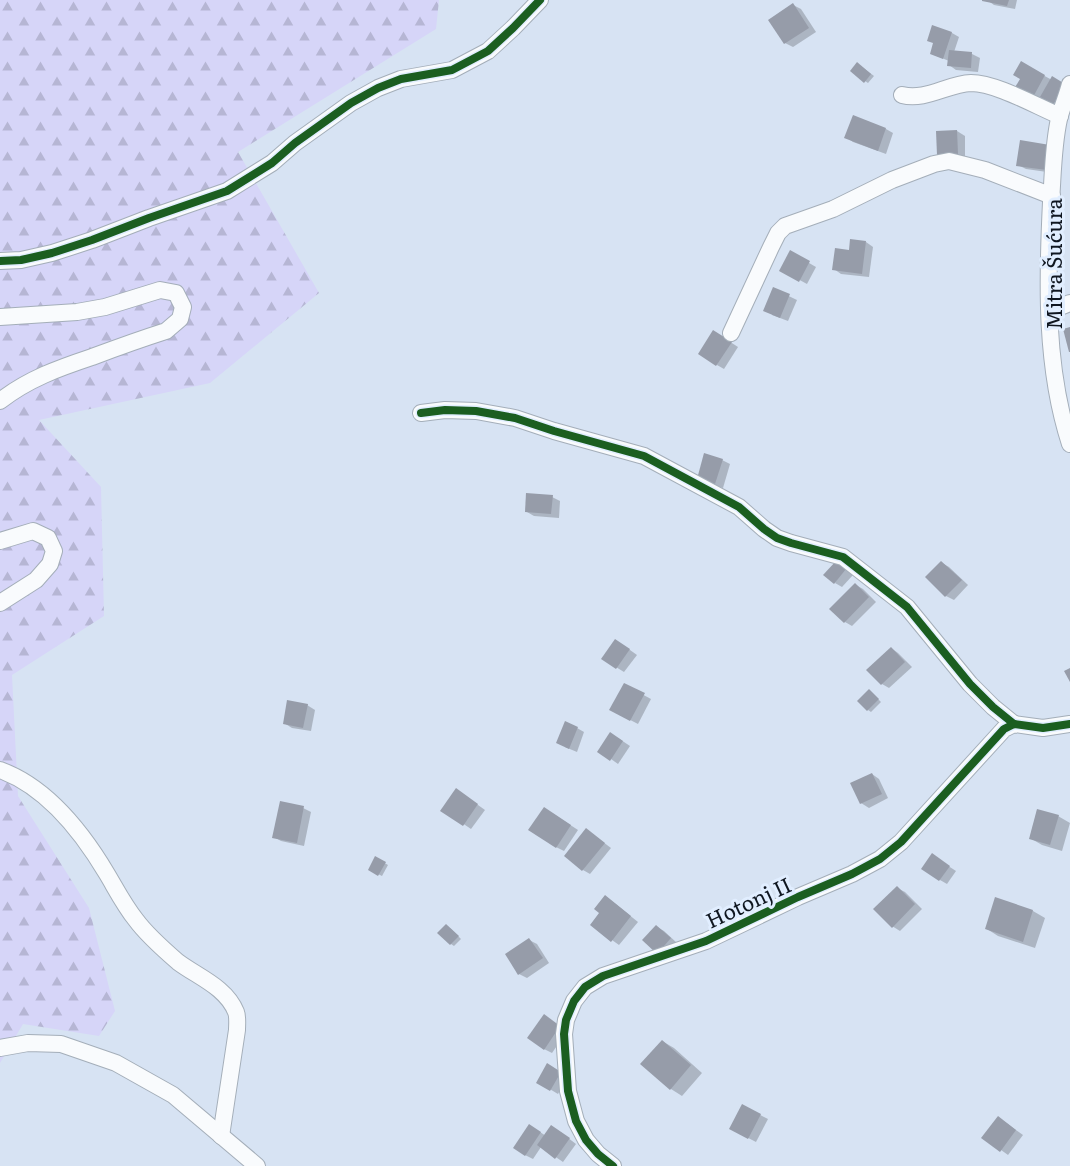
<svg xmlns="http://www.w3.org/2000/svg" width="1070" height="1166" font-family="Literata,serif">
<defs>
<pattern id="forest-firs" width="22" height="20" patternUnits="userSpaceOnUse" patternTransform="scale(1.5)"><rect width="22" height="20" fill="#d6d5f8"/><path d="M5 1l3.5 6h-7zM16 11l3.5 6h-7z" fill="#b6b6d4"/></pattern>
</defs>
<rect width="100%" height="100%" fill="#d7e3f3"/>
<polygon fill="url(#forest-firs)" points="0,0 439,0 436,29 238,152 319,293 210,383 39,420 101,487 104,616 12,675 18,796 89,908 115,1011 99,1036 23,1024 0,1063"/>
<g fill="#0003">
<polygon points="987,0 1017,0 1015,9 994,5"/>
<polygon points="793,5 801,9 816,32 793,47 785,43"/>
<polygon points="933,27 952,33 959,37 954,52 972,54 980,58 978,72 956,70 949,65 949,61 932,54 935,44"/>
<polygon points="1021,63 1052,80 1062,108 1043,97 1040,102 1016,88 1022,78"/>
<polygon points="861,66 874,76 868,83 865,81"/>
<polygon points="853,117 886,129 893,133 886,154 853,142 846,137"/>
<polygon points="957,131 965,136 965,158 939,154 938,132"/>
<polygon points="1021,142 1054,173 1026,169 1018,165"/>
<polygon points="866,242 873,247 869,277 841,274 834,269"/>
<polygon points="790,252 816,267 807,284 781,270"/>
<polygon points="774,289 797,300 788,321 772,315"/>
<polygon points="721,336 738,347 724,369 717,365"/>
<polygon points="722,460 730,464 723,488 706,483"/>
<polygon points="552,497 560,501 559,518 534,516 527,512"/>
<polygon points="942,563 949,567 968,585 954,600 946,596 927,577"/>
<polygon points="843,567 853,575 842,587 835,583"/>
<polygon points="856,585 863,589 876,602 852,626 845,622"/>
<polygon points="623,645 637,655 624,672 603,659"/>
<polygon points="891,648 898,653 912,667 889,688 882,684"/>
<polygon points="625,685 651,699 638,724 611,710"/>
<polygon points="872,693 881,702 871,712 868,710"/>
<polygon points="307,705 315,710 311,731 292,728 284,723"/>
<polygon points="577,728 584,732 577,752 565,747"/>
<polygon points="618,738 630,746 618,764 611,759"/>
<polygon points="872,774 879,779 888,798 869,808 861,803 852,784"/>
<polygon points="464,795 485,810 471,829 443,810"/>
<polygon points="303,808 311,812 304,846 281,841 274,837"/>
<polygon points="552,813 578,830 564,851 556,847"/>
<polygon points="1058,816 1070,823 1062,851 1042,845 1030,838"/>
<polygon points="587,830 611,848 590,874 583,870"/>
<polygon points="376,858 388,865 382,876 370,870"/>
<polygon points="939,860 956,871 947,884 940,880"/>
<polygon points="897,888 905,892 922,909 900,931 892,926"/>
<polygon points="996,899 1033,911 1045,918 1035,948 998,936 987,929"/>
<polygon points="613,902 638,922 619,945 612,940 602,912"/>
<polygon points="657,927 664,931 677,943 665,957"/>
<polygon points="450,928 461,939 454,946 451,944"/>
<polygon points="529,940 537,944 549,963 527,978 519,974"/>
<polygon points="544,1016 567,1031 552,1053 544,1049"/>
<polygon points="662,1041 674,1048 702,1073 682,1096 671,1089"/>
<polygon points="548,1065 568,1077 558,1094 538,1082"/>
<polygon points="743,1106 768,1119 756,1142 731,1129"/>
<polygon points="1005,1122 1023,1135 1008,1155 983,1137"/>
<polygon points="537,1130 546,1136 559,1131 576,1144 563,1162 541,1147 533,1159 525,1155"/>
</g>
<g fill="#969ca9">
<polygon points="982,0 1009,0 1007,6 982,1"/>
<polygon points="793,3 809,28 784,44 768,20"/>
<polygon points="932,25 952,32 943,59 930,54 933,43 927,41"/>
<polygon points="949,50 972,52 971,68 947,66"/>
<polygon points="1021,61 1045,75 1032,99 1014,89 1020,79 1013,75"/>
<polygon points="857,62 871,74 864,83 850,71"/>
<polygon points="1052,76 1065,84 1053,105 1040,97"/>
<polygon points="853,115 886,128 878,151 844,138"/>
<polygon points="957,130 958,154 937,155 936,131"/>
<polygon points="1020,140 1050,145 1047,170 1016,166"/>
<polygon points="850,239 866,241 862,274 832,270 835,248 849,250"/>
<polygon points="790,250 810,261 799,282 779,271"/>
<polygon points="773,287 790,294 780,318 763,311"/>
<polygon points="1070,327 1070,352 1069,352 1063,329"/>
<polygon points="713,330 732,342 716,366 698,354"/>
<polygon points="704,453 723,459 715,484 697,479"/>
<polygon points="526,493 553,495 551,514 525,512"/>
<polygon points="836,561 846,569 834,584 823,575"/>
<polygon points="941,561 962,580 945,597 925,577"/>
<polygon points="855,583 869,597 844,623 829,609"/>
<polygon points="615,639 630,649 616,669 601,659"/>
<polygon points="891,647 905,662 881,685 866,670"/>
<polygon points="1070,668 1070,682 1064,671"/>
<polygon points="624,683 645,693 630,721 609,710"/>
<polygon points="869,689 879,699 867,711 857,701"/>
<polygon points="287,700 308,704 303,728 283,724"/>
<polygon points="565,721 578,727 569,749 556,743"/>
<polygon points="610,732 623,741 610,761 597,752"/>
<polygon points="872,773 882,794 860,804 850,783"/>
<polygon points="456,788 478,804 463,826 440,811"/>
<polygon points="280,801 304,806 297,843 272,838"/>
<polygon points="544,807 571,825 556,848 528,830"/>
<polygon points="1037,809 1059,815 1050,845 1029,839"/>
<polygon points="586,828 605,843 582,871 564,856"/>
<polygon points="932,853 950,866 939,881 921,869"/>
<polygon points="375,856 386,862 378,876 368,870"/>
<polygon points="897,886 915,904 892,928 873,909"/>
<polygon points="605,895 631,916 611,942 590,925 599,913 594,909"/>
<polygon points="995,897 1033,910 1023,942 985,929"/>
<polygon points="446,924 459,936 450,945 437,933"/>
<polygon points="656,925 671,938 657,954 642,940"/>
<polygon points="529,938 543,958 518,975 505,954"/>
<polygon points="544,1014 560,1026 544,1050 527,1038"/>
<polygon points="662,1040 691,1065 670,1090 640,1064"/>
<polygon points="547,1063 561,1072 550,1091 536,1083"/>
<polygon points="742,1104 761,1114 748,1139 729,1129"/>
<polygon points="998,1116 1016,1130 1000,1152 981,1138"/>
<polygon points="529,1124 541,1132 525,1156 513,1148"/>
<polygon points="551,1125 570,1138 555,1159 537,1145"/>
</g>
<g fill="none" stroke-linecap="round" stroke-linejoin="round">
<g stroke="#a4aeb9" stroke-width="18">
<g id="minor">
<path d="M1070,84C1067,96 1062,107 1059,119C1053,146 1053,174 1051,202C1047,282 1045,367 1070,444"/>
<path d="M902,95C926,101 947,84 971,83C996,83 1036,106 1060,116"/>
<polyline points="0,261 21,260 52,253 92,240 149,218 227,191 272,163 295,143 351,103 378,88 401,79 452,70 488,51 513,28 540,0"/>
<polyline points="1050,311 1070,303"/>
<path d="M0,317L77,312L105,307L160,290L176,293L183,307L180,319L166,331C141,339 116,348 92,357C59,368 28,379 0,401"/>
<polyline points="731,333 771,247 778,233 785,226 833,209 892,180 934,164 949,161 985,170 1052,196"/>
<polyline points="421,413 445,410 476,411 515,418 554,431 644,456 739,507 764,529 777,538 791,543 843,557 907,607 970,684 993,707 1014,724"/>
<polyline points="0,541 33,531 48,538 54,551 50,564 36,580 0,603"/>
<path d="M0,770C47,787 82,832 107,874C116,889 124,905 136,920C147,935 163,949 178,962C198,977 226,987 236,1012C238,1017 237,1025 237,1030L221,1136"/>
<polyline points="0,1048 28,1043 61,1044 116,1063 173,1095 257,1166"/>
<polyline points="613,1166 598,1154 586,1140 576,1121 568,1091 564,1034 566,1020 574,1001 585,987 603,976 706,941 798,897 852,874 880,859 901,842 1004,729 1014,724 1043,728 1070,724"/>
</g>
</g>
<use href="#minor" stroke="#f9fbfd" stroke-width="16"/>
<g stroke="#e1eeff" stroke-width="11">
<g id="cycleway">
<polyline points="0,261 21,260 52,253 92,240 149,218 227,191 272,163 295,143 351,103 378,88 401,79 452,70 488,51 513,28 540,0"/>
<polyline points="421,413 445,410 476,411 515,418 554,431 644,456 739,507 764,529 777,538 791,543 843,557 907,607 970,684 993,707 1014,724"/>
<polyline points="613,1166 598,1154 586,1140 576,1121 568,1091 564,1034 566,1020 574,1001 585,987 603,976 706,941 798,897 852,874 880,859 901,842 1004,729 1014,724 1043,728 1070,724"/>
</g>
</g>
<use href="#cycleway" stroke="#1b5e20" stroke-width="8"/>
</g>
<g text-anchor="middle" dominant-baseline="central" stroke-width="6" stroke-linejoin="round" paint-order="stroke">
<g font-size="21" fill="#0f1620" stroke="#e1eeff">
<text transform="translate(1052 264) rotate(-90)">Mitra Šućura</text>
<text transform="translate(748 901) rotate(-25)">Hotonj II</text>
</g>
</g>
</svg>
